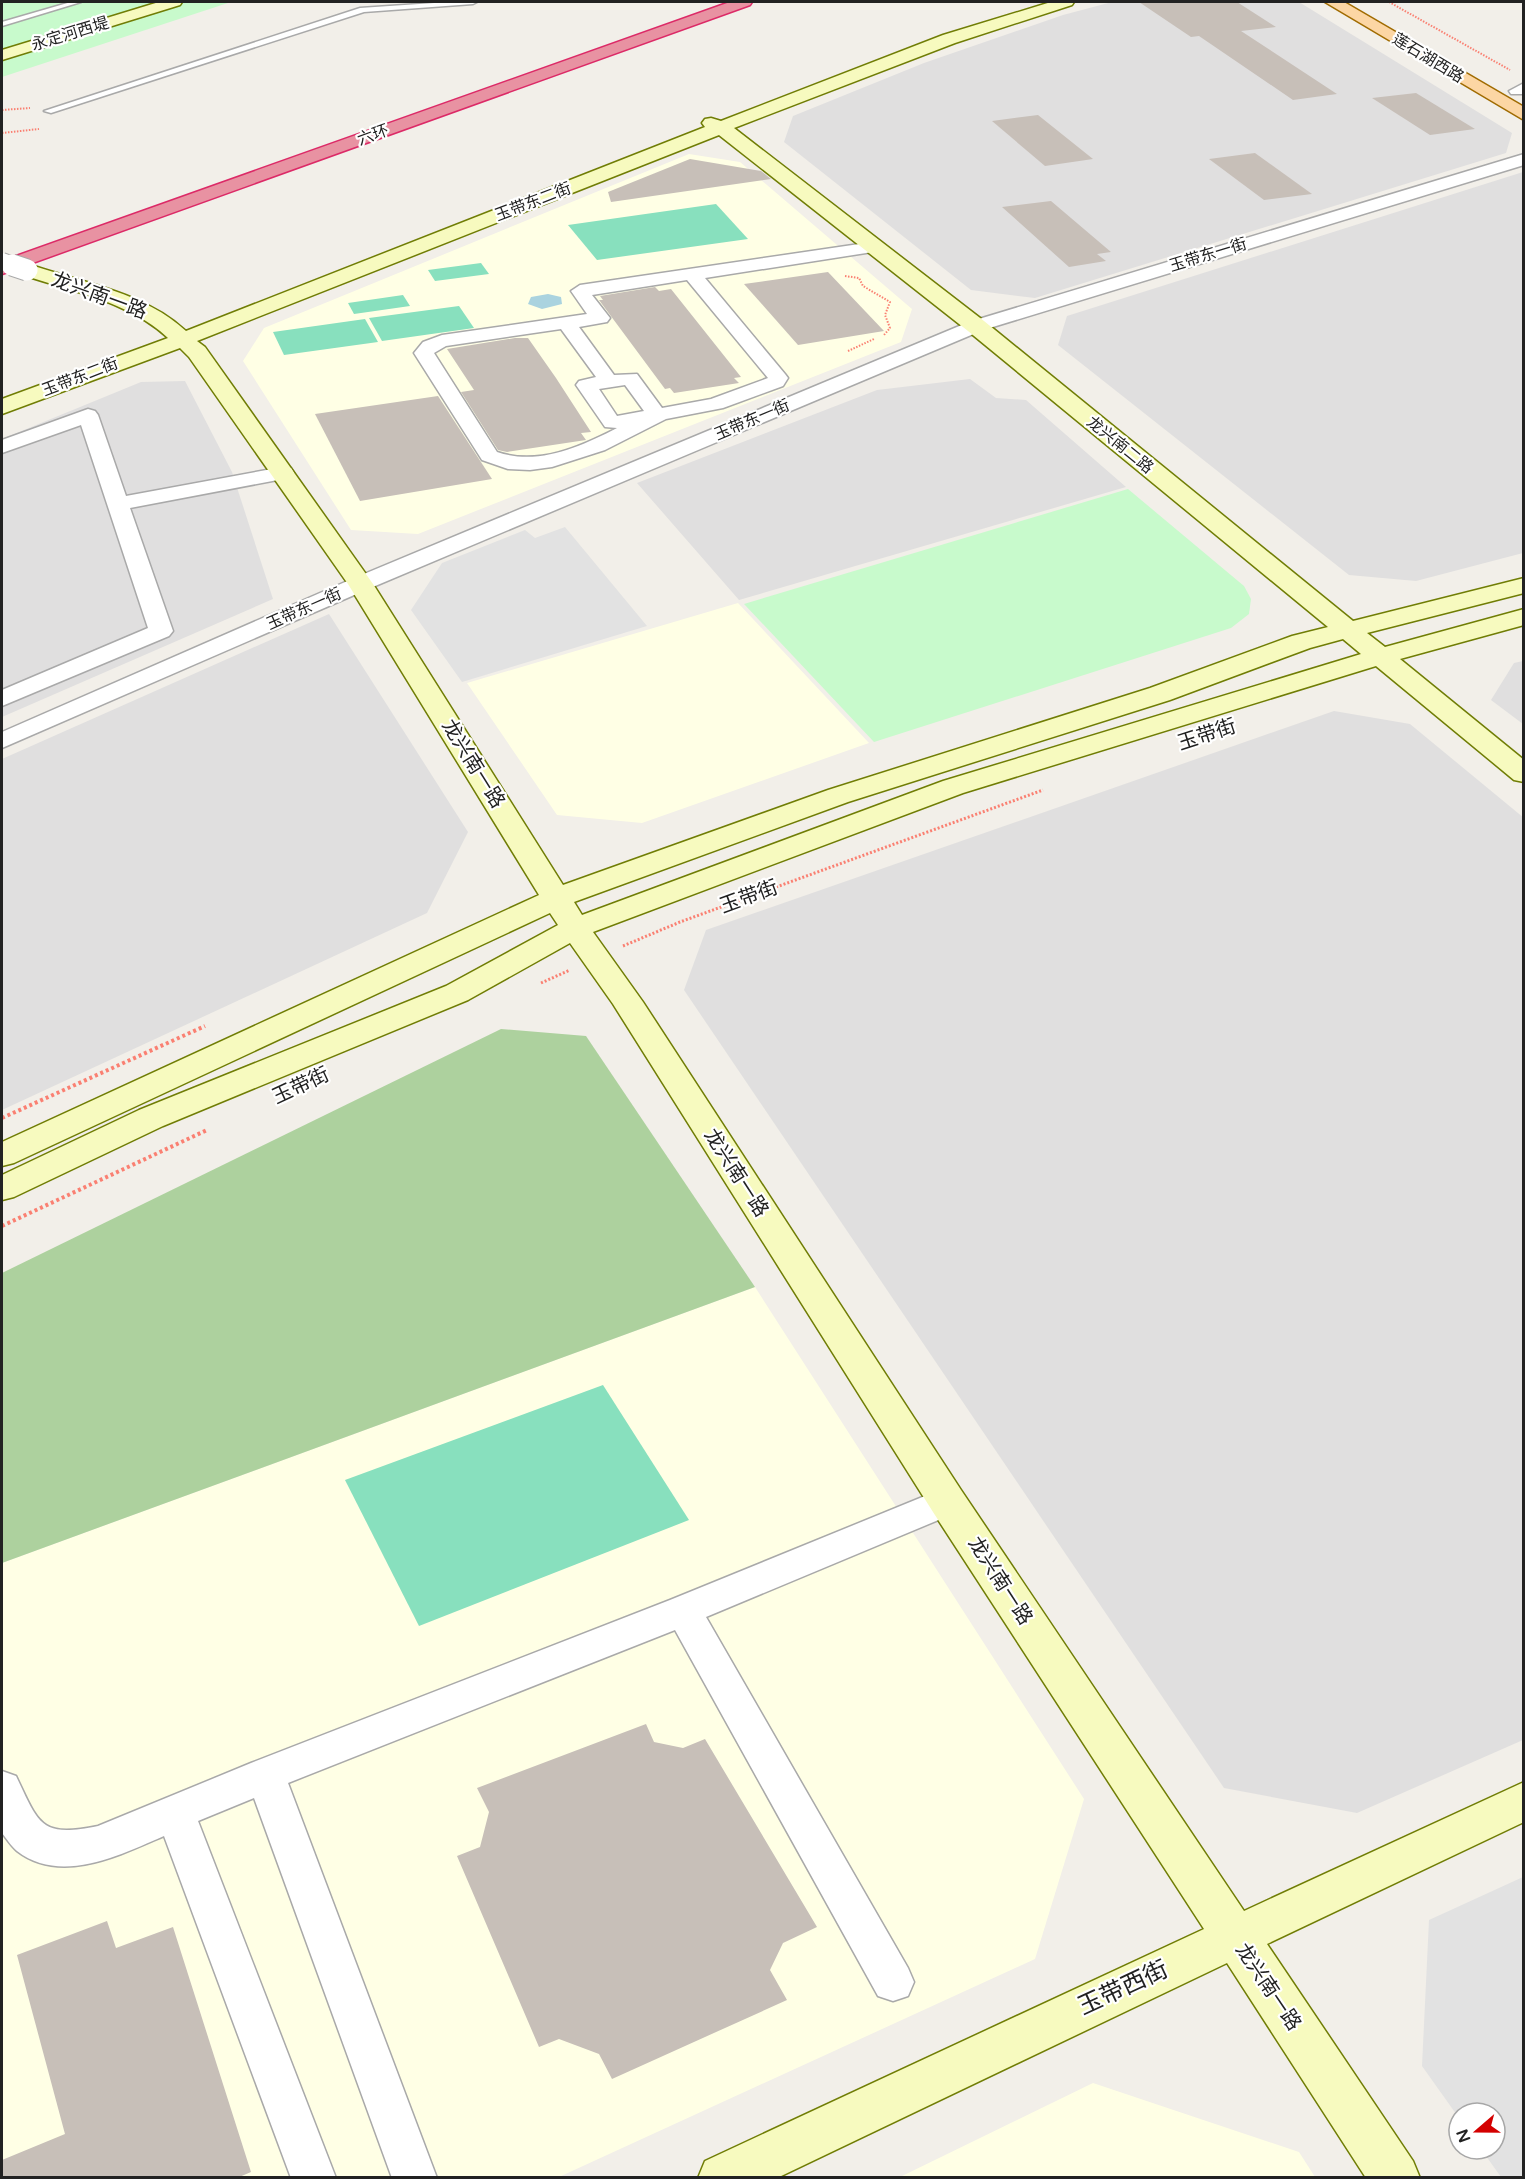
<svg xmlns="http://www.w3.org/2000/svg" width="1525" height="2179" font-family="'Varela Round','Noto Sans SC',sans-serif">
<rect width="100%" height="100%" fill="#f2efe9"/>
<g fill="#e0dfdf">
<polygon points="1112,2 1299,2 1512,133 1506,153 1035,298 971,290 784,142 793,116 924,63 1063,15"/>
<polygon points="1523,172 1523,553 1416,581 1349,575 1058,345 1067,316"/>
<polygon points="970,379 996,398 1026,400 1126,487 739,600 637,483 877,390"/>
<polygon points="185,381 232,472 273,599 2,717 2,439 141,382"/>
<polygon points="329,614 468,832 427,913 2,1110 2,759"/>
<polygon points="1523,661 1524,661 1523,724 1491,700 1514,663"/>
<polygon points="1334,711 1410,724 1524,818 1523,1740 1357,1813 1224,1788 684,990 706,930"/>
</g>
<g fill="#ffffe5">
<polygon points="689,154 740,162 912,309 901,342 418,534 351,530 243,361 264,328"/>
<polygon points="738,603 869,743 642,823 557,815 467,683"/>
<polygon points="755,1287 1084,1799 1035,1959 559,2177 2,2178 2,1563"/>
<polygon points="1093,2083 1299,2152 1315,2177 900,2177"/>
</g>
<polygon fill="#add19e" points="501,1029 586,1036 755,1287 2,1563 2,1273"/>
<g fill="#c8facc">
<polygon points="2,2 231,2 2,77"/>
<polygon points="1128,489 1244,586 1251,599 1249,614 1231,628 874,742 744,604"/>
</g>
<g fill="#88e0be">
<polygon points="716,204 748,239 597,260 568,225"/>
<polygon points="481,263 489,274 435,281 428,270"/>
<polygon points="403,295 410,306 354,314 348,303"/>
<polygon points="459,306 474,328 382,341 369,318"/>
<polygon points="365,319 378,342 284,355 273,332"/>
<polygon points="603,1385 689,1520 419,1626 345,1480"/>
</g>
<g fill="#e2e2e2">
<polygon points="565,527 647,626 462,682 411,610 442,563 525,530 535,538"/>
<polygon points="1523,1877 1523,2177 1501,2177 1481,2149 1495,2149 1495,2113 1459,2113 1459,2118 1422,2066 1429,1920"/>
</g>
<polygon fill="#aad3df" points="548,294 561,297 562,304 542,309 528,304 531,297"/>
<g fill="#c7bfb8">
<polygon points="1139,2 1237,2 1276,27 1241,31 1337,94 1293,100 1199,36 1191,37"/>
<polygon points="1416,93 1475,129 1430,135 1372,98"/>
<polygon points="1038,115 1093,159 1045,166 992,121"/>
<polygon points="1255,153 1312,194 1264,200 1209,159"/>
<polygon points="690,159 761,171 771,179 611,202 608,192"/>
<polygon points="1051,201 1111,252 1097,254 1106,261 1069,267 1002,207"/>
<polygon points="828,272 884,331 798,345 744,284"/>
<polygon points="655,287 659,291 671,289 741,377 734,378 739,383 674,393 670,388 665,389 599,300 603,300 600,296"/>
<polygon points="515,338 528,338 556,378 591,432 581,433 586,440 507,452 498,450 461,392 474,390 447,349"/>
<polygon points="438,396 492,479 360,501 315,414"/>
<polygon points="646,1724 654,1742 683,1748 705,1739 817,1927 783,1943 770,1970 787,2000 612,2079 599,2054 559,2039 539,2047 457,1856 480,1847 489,1812 477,1788"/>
<polygon points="107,1921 116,1948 173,1927 251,2172 237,2178 2,2178 2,2160 65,2134 17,1955"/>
</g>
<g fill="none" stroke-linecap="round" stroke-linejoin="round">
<g stroke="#a9a9a9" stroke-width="3">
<g id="lane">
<polygon points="71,2 81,2 2,26 2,22"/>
<polygon points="449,2 477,2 473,4 364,12 51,113 44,111 360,8"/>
</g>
</g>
<g stroke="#a9a9a9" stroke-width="3">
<g id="street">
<polygon points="1524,83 1524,94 1511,94 1509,91"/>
<polygon points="1524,154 1524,165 983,330 368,589 2,748 2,732 352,579 969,322"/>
<path d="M873,242L879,243L882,247L879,251L705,278L785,374L788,378L783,386L723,408L666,419L605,450L552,467L530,470L508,469L482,460L414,353L423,342L442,335L587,314L571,291L580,285ZM687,280L768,378L711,399L662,408L637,374L614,375L579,327L607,322L610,318L592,295ZM561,329L596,377L579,381L576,385L605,427L617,428C580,447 538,466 497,452L434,353L446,346ZM625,385L644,411L617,416L599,389Z"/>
<polygon points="88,409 95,411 98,415 126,496 283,467 291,468 294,473 291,478 283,479 130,508 173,631 169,636 2,706 2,690 148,628 81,425 2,453 2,440"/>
<path d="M947,1487L960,1491L965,1501L960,1511L706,1617L908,1968L914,1982L908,1996L893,2001L878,1996L675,1630L288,1783L437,2178H392L254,1798L198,1821L336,2178H291L164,1836C120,1855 61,1885 17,1851C11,1846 6,1838 2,1833V1771L16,1776C39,1824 40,1838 98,1826L251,1763L670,1600Z"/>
</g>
</g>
<g stroke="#707d05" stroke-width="3">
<g id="secondary">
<polygon points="159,2 182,2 180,5 2,60 2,50"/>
<path d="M1051,2H1074L1072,5L955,43L734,128L984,321L1353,621L1524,578V593L1367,633L1385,647L1524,609V625L1400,659L1524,760V782L1514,780L1376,666L963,793L593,932L643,1002L961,1490L1244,1911L1524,1782V1822L1267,1944L1413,2161L1420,2178H1366L1227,1963L777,2178H698L705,2161L1204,1929L933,1512L613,1004L570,943L468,1000L163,1126L14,1197L2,1200V1175L139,1110L446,986L558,925L550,913L14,1163L2,1166V1142L539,895L348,584L189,357L180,348L2,414V399L168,338C129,301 69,291 20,274L17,270L20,266H34C85,283 145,293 186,331L705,127L702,123L705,119L711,118L721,121L943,35ZM719,135L968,331L1328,627L1292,636L1150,688L828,790L563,885L373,584L205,347L197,341ZM1343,639L1361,654L943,781L582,915L574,902L848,802L1170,700L1310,648Z"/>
</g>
</g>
<g stroke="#a06b00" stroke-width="3">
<polygon id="primary" points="1325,2 1344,2 1524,107 1524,120"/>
</g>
<g stroke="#dc2a67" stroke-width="3">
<polygon id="highway" points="730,2 752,2 750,5 2,274 2,261"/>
</g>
<g stroke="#fa8072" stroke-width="2" stroke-dasharray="1.5 1.5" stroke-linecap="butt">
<polyline points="1389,2 1510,70"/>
<polyline points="2,110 30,108"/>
<polyline points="2,133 39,129"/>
<polyline points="845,276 859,278 863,286 890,302 885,315 890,328 884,335"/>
<polyline points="848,351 874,339"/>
</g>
<g stroke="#fa8072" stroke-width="3" stroke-dasharray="2 2" stroke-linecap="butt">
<polyline points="623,946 680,922 1043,790"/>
<polyline points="541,983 570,970"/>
</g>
<g stroke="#fa8072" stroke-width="4" stroke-dasharray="3 3" stroke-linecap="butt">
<polyline points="2,1118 205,1026"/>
<polyline points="2,1226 207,1130"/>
</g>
<use href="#lane" fill="#fff" fill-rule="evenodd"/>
<use href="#street" fill="#fff" fill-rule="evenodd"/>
<use href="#secondary" fill="#f7fabf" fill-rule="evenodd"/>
<use href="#primary" fill="#fcd6a4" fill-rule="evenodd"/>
<use href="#highway" fill="#e892a2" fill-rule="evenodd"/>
<g stroke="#a9a9a9" stroke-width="18" stroke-linecap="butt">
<polyline id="street-bridge-far1" points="2,261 16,266"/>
</g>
<g stroke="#a9a9a9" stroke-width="23" stroke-linecap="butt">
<polyline id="street-bridge" points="12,265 27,270"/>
</g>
<use href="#street-bridge-far1" stroke="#fff" stroke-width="16"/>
<use href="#street-bridge" stroke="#fff" stroke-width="21"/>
</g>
<g text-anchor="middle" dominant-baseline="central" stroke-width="4.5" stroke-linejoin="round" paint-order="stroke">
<g font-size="16" fill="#222" stroke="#fff">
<text transform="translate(70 34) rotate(-17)">永定河西堤</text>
<text transform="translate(1428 58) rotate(31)">莲石湖西路</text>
<text transform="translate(373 135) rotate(-20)">六环</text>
<text transform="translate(533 202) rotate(-21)">玉带东二街</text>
<text transform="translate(1208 255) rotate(-17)">玉带东一街</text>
<text transform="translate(80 377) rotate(-21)">玉带东二街</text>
<text transform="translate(752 420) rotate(-23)">玉带东一街</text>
<text transform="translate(1120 445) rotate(39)">龙兴南二路</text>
<text transform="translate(304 609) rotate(-24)">玉带东一街</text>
</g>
<g font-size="20" fill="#222" stroke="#fff">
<text transform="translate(99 296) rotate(20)">龙兴南一路</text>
<text transform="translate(1207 735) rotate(-18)">玉带街</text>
<text transform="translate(473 764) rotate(58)">龙兴南一路</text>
<text transform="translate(749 897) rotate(-20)">玉带街</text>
<text transform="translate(301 1086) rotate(-25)">玉带街</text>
<text transform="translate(736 1173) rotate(57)">龙兴南一路</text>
<text transform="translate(1000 1581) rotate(57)">龙兴南一路</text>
<text transform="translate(1268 1987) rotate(56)">龙兴南一路</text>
</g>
<g font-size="24" fill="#222" stroke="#fff">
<text transform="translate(1123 1988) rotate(-25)">玉带西街</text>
</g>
</g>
<rect width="1525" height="2179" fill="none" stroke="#222222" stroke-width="6"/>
<g transform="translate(1477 2131) rotate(250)"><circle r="28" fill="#ffffff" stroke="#a7a7a7" stroke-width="1.5"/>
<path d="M0-4.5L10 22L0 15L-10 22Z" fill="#d40000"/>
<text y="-9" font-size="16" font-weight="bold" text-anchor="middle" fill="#222222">N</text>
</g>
</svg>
